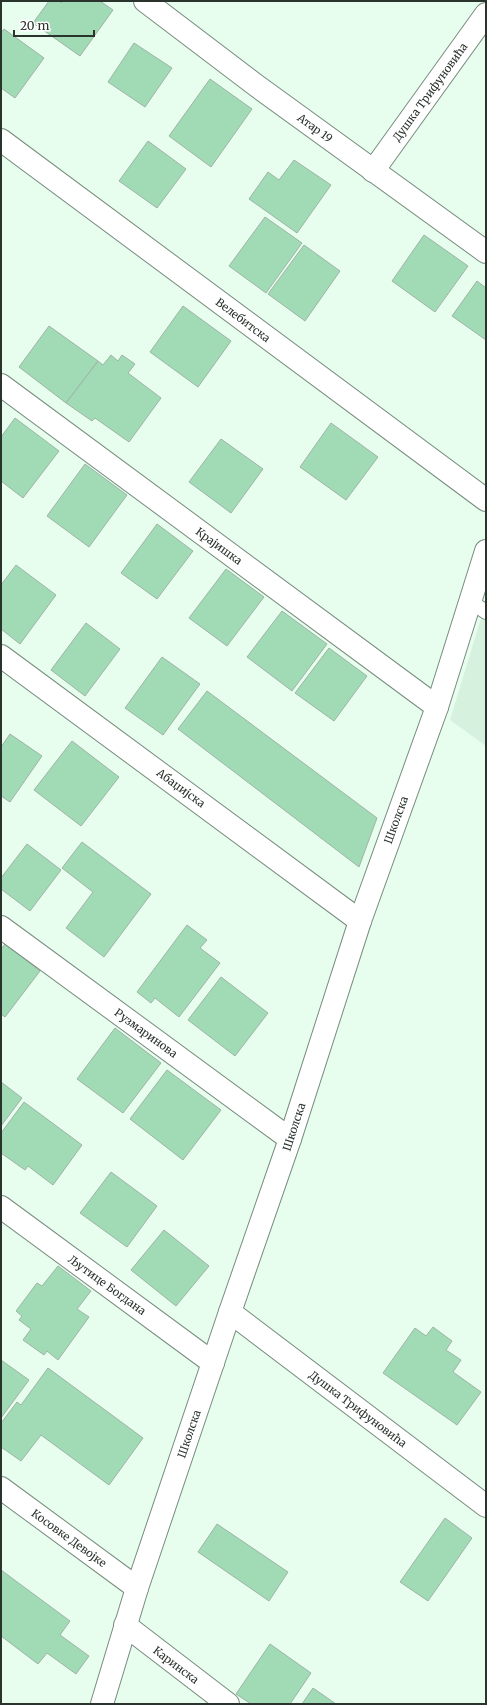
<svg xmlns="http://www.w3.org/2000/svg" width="487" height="1705" font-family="Merriweather,serif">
<rect width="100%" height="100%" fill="#e7fdee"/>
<polygon fill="#d6f2de" points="486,602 486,746 450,720"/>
<g fill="#a0dbb5" stroke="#9fb4a6">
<polygon points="49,1 59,1 61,3 62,1 100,1 113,10 80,56 33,23"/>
<polygon points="4,29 44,58 15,98 1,88 1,33"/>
<polygon points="134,43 172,68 145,107 108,82"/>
<polygon points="210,79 252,109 211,167 169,136"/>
<polygon points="148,141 186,169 157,208 119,181"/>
<polygon points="294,160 331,185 297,233 249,199 268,172 279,180"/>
<polygon points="265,217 302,243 266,293 229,266"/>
<polygon points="424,235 468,266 435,312 392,281"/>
<polygon points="304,245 340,271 305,321 268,294"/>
<polygon points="477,281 486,288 486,340 452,316"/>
<polygon points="183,306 231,341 198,387 150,352"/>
<polygon points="49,326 98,361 66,403 19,367"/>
<polygon points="111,355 118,361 122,355 135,364 128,373 161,398 129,442 95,418 92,421 66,403 98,361 103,365"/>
<polygon points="15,418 59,451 23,498 1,481 1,437"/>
<polygon points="331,423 378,457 346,500 300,467"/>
<polygon points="221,439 263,469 231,513 189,482"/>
<polygon points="85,464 127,495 89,547 47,516"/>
<polygon points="157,524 193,551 157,599 121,573"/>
<polygon points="16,565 56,595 20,644 1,629 1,585"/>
<polygon points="226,569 264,597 227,646 189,618"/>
<polygon points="282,611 327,644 292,691 247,657"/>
<polygon points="86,623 120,649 85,696 51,670"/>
<polygon points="329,648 367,676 334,721 295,693"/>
<polygon points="162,657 200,684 163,735 125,708"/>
<polygon points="207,691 377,818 359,867 178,729"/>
<polygon points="10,734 42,756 10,802 1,796 1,747"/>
<polygon points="72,741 119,777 81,826 34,790"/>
<polygon points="82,842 151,894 104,957 66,928 93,892 62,868"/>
<polygon points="27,844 61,870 30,911 1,889 1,878"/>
<polygon points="187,925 207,940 200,948 220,963 179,1017 155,998 151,1003 137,992"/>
<polygon points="5,944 40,971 5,1017 1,1014 1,949"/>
<polygon points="221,977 268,1013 235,1056 188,1020"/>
<polygon points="115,1028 161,1063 123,1113 77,1079"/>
<polygon points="167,1070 221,1110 183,1160 130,1119"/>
<polygon points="1,1082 22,1098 1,1126"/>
<polygon points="24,1102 82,1145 53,1185 28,1166 25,1170 1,1153 1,1133"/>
<polygon points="111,1172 157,1206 127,1247 80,1213"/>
<polygon points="164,1230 209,1266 176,1306 131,1270"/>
<polygon points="58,1266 91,1291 77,1309 89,1317 58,1360 47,1351 44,1355 23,1340 31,1329 19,1320 22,1316 16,1311 37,1283 42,1286"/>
<polygon points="433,1327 452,1341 446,1350 461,1360 453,1372 481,1392 457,1425 383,1373 415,1328 426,1336"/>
<polygon points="1,1360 29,1380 1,1418"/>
<polygon points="48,1368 143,1438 109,1485 41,1435 21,1461 1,1447 1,1423 17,1402 21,1405"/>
<polygon points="445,1518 472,1538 428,1601 400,1582"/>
<polygon points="217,1524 288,1572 269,1601 198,1552"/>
<polygon points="1,1570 70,1621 60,1635 89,1656 76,1674 47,1653 38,1664 1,1636"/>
<polygon points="270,1644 311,1673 290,1704 251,1704 236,1694"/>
<polygon points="313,1688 336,1704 302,1704"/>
</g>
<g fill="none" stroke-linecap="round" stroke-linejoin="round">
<g stroke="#788c7f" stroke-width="16">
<polyline id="service" points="470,601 486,612"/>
</g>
<g stroke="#788c7f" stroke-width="24">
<g id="minor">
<polyline points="145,1 257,86 486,252"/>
<polyline points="1,140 486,500"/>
<polyline points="373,171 486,14"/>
<polyline points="1,385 437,707"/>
<polyline points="1,656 360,921"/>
<polyline points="1,927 290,1139"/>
<polyline points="1,1207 213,1363"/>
<polyline points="230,1312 486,1506"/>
<polyline points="1,1488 137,1588"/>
<polyline points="125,1625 228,1704"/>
<polyline points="102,1704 137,1588 230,1312 290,1139 360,921 437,707 486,551"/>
</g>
</g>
<use href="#service" stroke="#fff" stroke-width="14"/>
<use href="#minor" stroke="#fff" stroke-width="22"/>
</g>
<g text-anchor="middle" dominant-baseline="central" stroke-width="3" stroke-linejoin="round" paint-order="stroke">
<g font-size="11" fill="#2b332d" stroke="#fff">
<text transform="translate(430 92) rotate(-54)">Душка Трифуновића</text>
<text transform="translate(315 128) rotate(36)">Атар 19</text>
<text transform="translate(243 320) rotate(37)">Велебитска</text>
<text transform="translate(219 546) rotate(36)">Крајишка</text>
<text transform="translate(181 788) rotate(36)">Абаџијска</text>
<text transform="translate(396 820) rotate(-70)">Школска</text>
<text transform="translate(146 1033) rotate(36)">Рузмаринова</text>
<text transform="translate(294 1127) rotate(-72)">Школска</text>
<text transform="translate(107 1285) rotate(36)">Љутице Богдана</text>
<text transform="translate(358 1409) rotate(37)">Душка Трифуновића</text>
<text transform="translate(189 1434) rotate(-71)">Школска</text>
<text transform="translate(69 1538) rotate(36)">Косовке Девојке</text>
<text transform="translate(176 1665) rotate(37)">Каринска</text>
</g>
</g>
<rect width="487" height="1705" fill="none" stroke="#2b332d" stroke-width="4"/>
<path d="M14 30v6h80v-6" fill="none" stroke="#2b332d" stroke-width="2"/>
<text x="20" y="30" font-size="12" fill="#2b332d" stroke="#ffffff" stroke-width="3" paint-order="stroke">20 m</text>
</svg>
